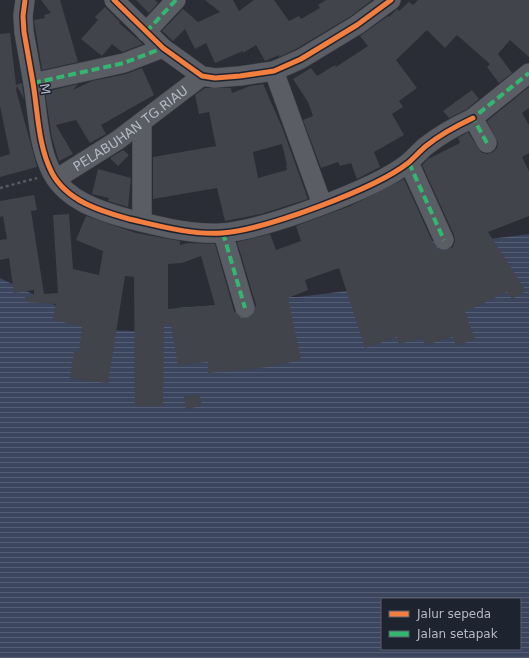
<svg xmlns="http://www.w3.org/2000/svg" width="529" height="658" font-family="'DejaVu Sans',sans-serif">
<defs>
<pattern id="water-rules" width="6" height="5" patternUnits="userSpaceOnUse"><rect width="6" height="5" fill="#3b455e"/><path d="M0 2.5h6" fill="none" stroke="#555e74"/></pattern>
</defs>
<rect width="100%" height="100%" fill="#2a2d35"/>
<path fill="url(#water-rules)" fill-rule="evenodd" d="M529,234V658H0V278L71,313L111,330L154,332L177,308L202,306L208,315L249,311L286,294L291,297H298L354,290L415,247L435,240L453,252L481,240ZM382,599H520V649H382Z"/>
<g fill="#41444b" fill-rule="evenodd">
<polygon points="41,0 60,0 78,62 42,70 34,20 45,18 44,15 51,13"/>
<polygon points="136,0 155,0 158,3 149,13"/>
<polygon points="205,0 233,0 239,11 254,0 274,0 289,21 299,16 301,19 320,8 318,5 326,0 372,0 351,16 296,49 279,57 279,55 265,61 256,45 243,53 243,51 215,63 206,43 195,49 185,29 173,41 162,31 183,9 198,22 220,12"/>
<polygon points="418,0 529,0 529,57 510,40 498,54 512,73 499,83 487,67 490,64 457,35 445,48 427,30 396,60 417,88 399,101 403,107 392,114 404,135 374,152 380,167 357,179 351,163 340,166 338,162 321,168 303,120 313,116 308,102 293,79 311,68 317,76 335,65 336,67 368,46 360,36 388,16 389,17 397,9 399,11 409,2 413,5"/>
<polygon points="105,7 120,22 119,23 143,44 122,52 112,44 102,56 81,39 98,20 95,17"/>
<polygon points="10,33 16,85 22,83 24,99 17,86 16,90 37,167 0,177 0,157 10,154 0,106 0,34"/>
<polygon points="142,68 154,95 101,125 106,134 90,143 76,120 56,125 73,154 59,161 52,138 45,92 78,84 73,90 92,81 126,74"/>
<path d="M263,84L282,127L308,199L261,214L225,221L217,188L153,199V157L216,146L209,112L199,114L195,95L205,88H231L232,93L250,86ZM282,144L287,165H286L287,170L258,178L253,152Z"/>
<path d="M529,87V108L522,113L529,125V153L522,157L529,171V216L488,232L526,291L512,299L507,292L465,312L475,339L456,346L453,337L425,345L422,338L399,344L397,337L365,348L339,268L305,280L308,290L288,298L301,360L268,367L208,373V362L178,365L171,324L164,325L163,406H135L134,277L125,276L108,383L88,381L70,378L74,351L79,352L82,328L81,326L53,320L56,304L25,302V297L34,296V290L14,293L9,258L0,260V240L7,239L3,216L0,217V201L34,195L37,210L31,211L44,294L58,293L53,215L69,214L73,269L99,275L103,251L76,240L86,216L136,233L180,241V245L188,243L215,244L234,311L242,319L248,318L253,315L256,305L237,242L270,234L276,250L301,241L296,226L350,206L404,179L434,245L438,249L443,251L453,247L455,241L454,235L422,165L428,159L460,143L458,138L468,132L481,152L487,154L493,152L497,148L498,143L487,121ZM201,256L215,305L168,309V264L182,263Z"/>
<polygon points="472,90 479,99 467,109 449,118 443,111"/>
<polygon points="123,150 129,155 118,166 110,158"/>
<polygon points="98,169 131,178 128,207 108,201 109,198 92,194"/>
<polygon points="199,394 202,406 186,409 184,397"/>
</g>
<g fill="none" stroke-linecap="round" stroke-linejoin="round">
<g stroke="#46494f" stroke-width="20">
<g id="minor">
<path d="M25,0L23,16L24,32C27,49 30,66 33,83C38,113 38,146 52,173C67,201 100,211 129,219C159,226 191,235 222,233C264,230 375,189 408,163C414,158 420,151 426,146C441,134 456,126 473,118"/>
<polyline points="114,0 163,48 202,76 215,78 240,76 274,71 301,59 357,25 391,0"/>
<polyline points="146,32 176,0"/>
<polyline points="274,71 322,204"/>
<polyline points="33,83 124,63 163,48"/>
<polyline points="487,143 473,118 529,73"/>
<polyline points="409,163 444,240"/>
<path id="s1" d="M56,179L118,140L202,76"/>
<polyline points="142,222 142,122"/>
<polyline points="223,233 245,308"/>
</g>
</g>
<polyline stroke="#585b62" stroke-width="2.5" stroke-dasharray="3 3" stroke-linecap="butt" points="0,188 37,178"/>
<use href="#minor" stroke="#5a5d64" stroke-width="19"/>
<g stroke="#33b770" stroke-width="4" stroke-dasharray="8 4" stroke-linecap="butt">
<polyline points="146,32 176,0"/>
<polyline points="33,83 124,63 163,48"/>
<polyline points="487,143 473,118 529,73"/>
<polyline points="409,163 444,240"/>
<polyline points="223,233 245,308"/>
</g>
<g stroke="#1e2330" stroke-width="8">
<g id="cycleway">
<path d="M25,0L23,16L24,32C27,49 30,66 33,83C38,113 38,146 52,173C67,201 100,211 129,219C159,226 191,235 222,233C264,230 375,189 408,163C414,158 420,151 426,146C441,134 456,126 473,118"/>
<polyline points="114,0 163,48 202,76 215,78 240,76 274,71 301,59 357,25 391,0"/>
</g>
</g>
<use href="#cycleway" stroke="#f27e40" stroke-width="5"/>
</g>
<g text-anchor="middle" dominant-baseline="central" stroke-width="3" stroke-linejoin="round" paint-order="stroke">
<g font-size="13" fill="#b5b9c6" stroke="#1e2330">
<text transform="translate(45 89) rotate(82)">M</text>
<text stroke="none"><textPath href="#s1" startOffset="90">PELABUHAN TG.RIAU</textPath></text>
</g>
</g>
<rect x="381" y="598" width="140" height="52" fill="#1e2330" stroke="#5a5f6c"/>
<rect x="389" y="611" width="20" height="6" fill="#f27e40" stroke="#5a5f6c"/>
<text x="417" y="618" font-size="12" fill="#b5b9c6">Jalur sepeda</text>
<rect x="389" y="631" width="20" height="6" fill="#33b770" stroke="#5a5f6c"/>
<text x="417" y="638" font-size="12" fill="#b5b9c6">Jalan setapak</text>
</svg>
